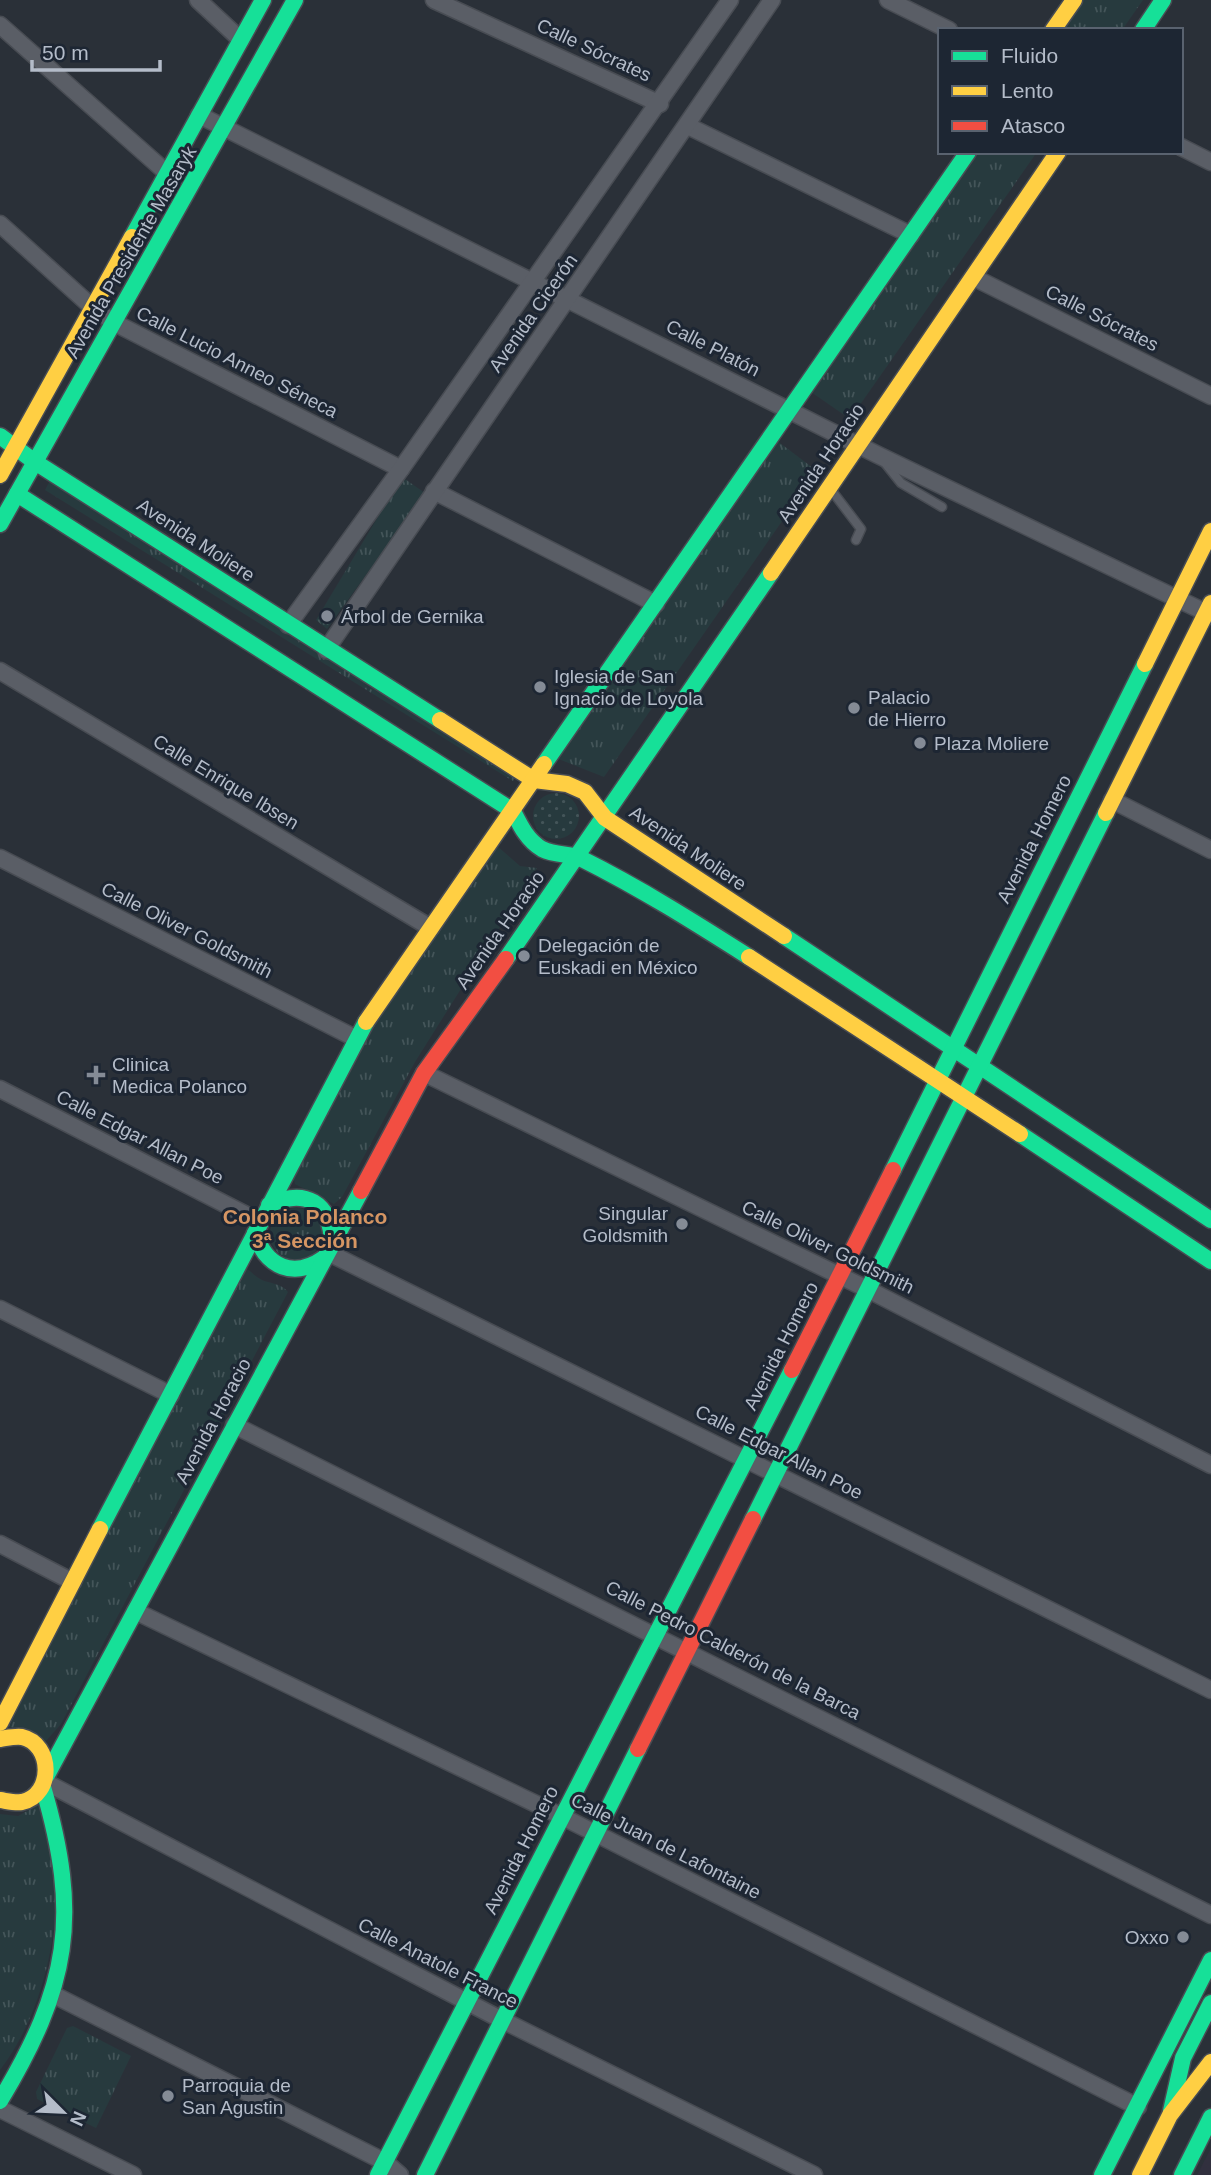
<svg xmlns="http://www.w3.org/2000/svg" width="1211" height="2175" font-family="Helvetica,sans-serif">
<defs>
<pattern id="grass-tufts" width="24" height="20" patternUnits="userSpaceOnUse" patternTransform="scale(1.75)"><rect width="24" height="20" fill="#273a3e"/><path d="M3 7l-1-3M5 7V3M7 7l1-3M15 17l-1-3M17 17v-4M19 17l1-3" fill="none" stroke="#445559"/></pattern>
<pattern id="garden-dots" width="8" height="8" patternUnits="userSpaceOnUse" patternTransform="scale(1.75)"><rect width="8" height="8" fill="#273a3e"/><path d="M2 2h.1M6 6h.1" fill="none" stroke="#445559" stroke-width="1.8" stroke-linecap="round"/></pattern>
</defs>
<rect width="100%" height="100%" fill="#2a3038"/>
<polygon fill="#31303e" points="1211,2148 1211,2175 1197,2175"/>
<g fill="url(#grass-tufts)">
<polygon points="1082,0 1143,0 1122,30 1061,30"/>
<polygon points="978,152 1037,152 850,419 811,392"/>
<polygon points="776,440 817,471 604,777 556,758"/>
<polygon points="52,477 520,769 513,781 45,490"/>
<polygon points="402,477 425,493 327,629 316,620"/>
<polygon points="496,845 520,866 537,868 415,1062 342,1197 334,1204 295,1184 293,1176 357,1047"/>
<circle cx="296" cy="1234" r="26"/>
<path d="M243,1268C251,1270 251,1273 257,1277C268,1285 279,1281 288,1292L61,1724L46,1741L11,1728L4,1720Z"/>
<path d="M38,1805C44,1824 55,1847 56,1867C60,1935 42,2015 0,2070V1814L18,1816Z"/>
<polygon points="73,2026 131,2056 96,2128 37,2099 36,2092 67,2028"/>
</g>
<circle fill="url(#garden-dots)" cx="556" cy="816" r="23"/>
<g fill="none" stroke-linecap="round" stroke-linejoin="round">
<g stroke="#484c53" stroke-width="11">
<g id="lane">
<polyline points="885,463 901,483 942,507"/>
<polyline points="832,491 861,529 856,540"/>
</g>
</g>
<g stroke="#484c53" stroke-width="19">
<g id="street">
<polyline points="198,0 241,40"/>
<polyline points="434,0 660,104"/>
<polyline points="888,0 949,30"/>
<polyline points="0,25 167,173"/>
<polyline points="199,115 878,455 1211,615"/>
<polyline points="688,126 911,235"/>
<polyline points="1181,147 1211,162"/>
<polyline points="0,224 92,307 115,323 401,469"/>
<polyline points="973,277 1211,396"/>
<polyline points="434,491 656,604"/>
<polyline points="288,625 401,469 730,0"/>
<polyline points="326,650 772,0"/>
<polyline points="0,671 431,928"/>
<polyline points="1112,800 1211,850"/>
<polyline points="0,858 355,1038"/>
<polyline points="424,1073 867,1289 1211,1465"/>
<polyline points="0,1089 260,1222"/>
<polyline points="327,1252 1211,1690"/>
<polyline points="0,1309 171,1395"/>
<polyline points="234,1425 1211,1915"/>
<polyline points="0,1544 73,1582"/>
<polyline points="135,1611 561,1816 1138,2107"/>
<polyline points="45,1782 500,2019 814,2175"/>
<polyline points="52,1994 385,2162 400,2175"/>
<polyline points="0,2109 133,2175"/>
</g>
</g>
<g stroke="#484c53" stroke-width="19">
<g id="fast">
<polyline points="1143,30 1163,0"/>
<polyline points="132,237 263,0"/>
<polyline points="0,436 35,462 440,720"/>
<path d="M17,494L513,811C520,825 527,840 542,849C556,856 571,853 582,859C640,888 694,922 749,957"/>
<polyline points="0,524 295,0"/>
<polyline points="544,764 968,152"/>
<polyline points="784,936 1211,1220"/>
<polyline points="506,959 771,573"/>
<polyline points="1020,1134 1211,1261"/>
<polyline points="893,1170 1145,664"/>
<path d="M269,1205C305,1188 331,1202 332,1243"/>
<path d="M255,1233C266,1268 294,1279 324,1258"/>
<polyline points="753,1519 1106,813"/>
<polyline points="100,1529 366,1022"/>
<polyline points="47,1775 361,1191"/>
<path d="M0,2101C69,1986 81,1917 43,1787"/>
<polyline points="1171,2111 1183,2058 1211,2003"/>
<polyline points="378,2175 792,1370"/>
<polyline points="425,2175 638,1749"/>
<polyline points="1102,2175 1211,1960"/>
<polyline points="1182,2175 1211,2117"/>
</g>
</g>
<g stroke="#484c53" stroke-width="19">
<g id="slow">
<polyline points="1053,30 1074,0"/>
<polyline points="0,475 132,237"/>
<polyline points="771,573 1058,152"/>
<polyline points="1145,664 1211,531"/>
<polyline points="440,720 534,780 567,784 585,792 605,818 784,936"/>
<polyline points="1106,813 1211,603"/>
<polyline points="749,957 1020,1134"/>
<polyline points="366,1022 544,764"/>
<polyline points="0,1723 100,1529"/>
<path d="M0,1739C7,1738 15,1736 22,1737C53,1744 54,1795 22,1802C15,1803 7,1801 0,1800"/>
<polyline points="1140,2175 1170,2115 1211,2062"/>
</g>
</g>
<g stroke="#484c53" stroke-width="19">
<g id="jam">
<polyline points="361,1191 424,1073 506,959"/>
<polyline points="792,1370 893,1170"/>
<polyline points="638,1749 753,1519"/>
</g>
</g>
<use href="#lane" stroke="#5a5e66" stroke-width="8"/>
<use href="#street" stroke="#5a5e66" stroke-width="16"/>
<use href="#fast" stroke="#16e098" stroke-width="16"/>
<use href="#slow" stroke="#ffcf43" stroke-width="16"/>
<use href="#jam" stroke="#f24e42" stroke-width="16"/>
</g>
<g fill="#848b96" stroke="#1d2633" stroke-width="2.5">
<circle cx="327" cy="616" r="7"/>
<circle cx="540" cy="687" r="7"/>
<circle cx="854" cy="708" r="7"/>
<circle cx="920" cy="743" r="7"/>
<circle cx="524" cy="956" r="7"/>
<path d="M92.5 1064.5h7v7h7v7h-7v7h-7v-7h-7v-7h7z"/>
<circle cx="682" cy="1224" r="7"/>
<circle cx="1183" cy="1937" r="7"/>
<circle cx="168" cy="2096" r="7"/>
</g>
<g text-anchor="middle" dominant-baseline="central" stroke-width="6" stroke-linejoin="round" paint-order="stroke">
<g font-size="19" fill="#b4bcc9" stroke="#1d2633">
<text transform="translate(594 50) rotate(25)">Calle Sócrates</text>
<text transform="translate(131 252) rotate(-60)">Avenida Presidente Masaryk</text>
<text transform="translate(533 313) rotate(-55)">Avenida Cicerón</text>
<text transform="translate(1102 318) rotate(27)">Calle Sócrates</text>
<text transform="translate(713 348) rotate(27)">Calle Platón</text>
<text transform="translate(237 362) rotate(27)">Calle Lucio Anneo Séneca</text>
<text transform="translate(821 463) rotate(-56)">Avenida Horacio</text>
<text transform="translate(196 540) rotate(33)">Avenida Moliere</text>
<text transform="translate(226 782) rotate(31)">Calle Enrique Ibsen</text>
<text transform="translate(1034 839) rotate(-63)">Avenida Homero</text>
<text transform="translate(688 848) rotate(34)">Avenida Moliere</text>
<text transform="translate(187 930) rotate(27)">Calle Oliver Goldsmith</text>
<text transform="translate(500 930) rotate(-55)">Avenida Horacio</text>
<text transform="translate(140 1137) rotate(27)">Calle Edgar Allan Poe</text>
<text transform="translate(828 1247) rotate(26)">Calle Oliver Goldsmith</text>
<text transform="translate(781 1346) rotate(-63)">Avenida Homero</text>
<text transform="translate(213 1421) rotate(-62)">Avenida Horacio</text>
<text transform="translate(779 1452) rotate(27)">Calle Edgar Allan Poe</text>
<text transform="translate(733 1650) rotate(27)">Calle Pedro Calderón de la Barca</text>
<text transform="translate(666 1846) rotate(27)">Calle Juan de Lafontaine</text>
<text transform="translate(521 1850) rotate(-63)">Avenida Homero</text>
<text transform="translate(438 1963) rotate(27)">Calle Anatole France</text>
</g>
<g font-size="19" fill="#b4bcc9" stroke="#1d2633" text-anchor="start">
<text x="341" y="616">Árbol de Gernika</text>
<text x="554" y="676">Iglesia de San<tspan x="554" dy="22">Ignacio de Loyola</tspan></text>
<text x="868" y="697">Palacio<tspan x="868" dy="22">de Hierro</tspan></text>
<text x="934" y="743">Plaza Moliere</text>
<text x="538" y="945">Delegación de<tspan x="538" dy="22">Euskadi en México</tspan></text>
<text x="112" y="1064">Clinica<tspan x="112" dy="22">Medica Polanco</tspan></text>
<text x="668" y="1213" text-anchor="end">Singular<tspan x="668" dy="22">Goldsmith</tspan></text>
<text x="1169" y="1937" text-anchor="end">Oxxo</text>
<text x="182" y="2085">Parroquia de<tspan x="182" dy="22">San Agustin</tspan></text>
</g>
<g font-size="21" font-weight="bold" fill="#d59563" stroke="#1d2633">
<text x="305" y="1216">Colonia Polanco<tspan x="305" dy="24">3ª Sección</tspan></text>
</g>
</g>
<rect x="938" y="28" width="245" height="126" fill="#1d2633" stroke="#59626f" stroke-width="2"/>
<rect x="952" y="51" width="35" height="10" fill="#16e098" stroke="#59626f" stroke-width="2"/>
<text x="1001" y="63" font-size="21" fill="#b4bcc9">Fluido</text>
<rect x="952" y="86" width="35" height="10" fill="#ffcf43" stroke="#59626f" stroke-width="2"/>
<text x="1001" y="98" font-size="21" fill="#b4bcc9">Lento</text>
<rect x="952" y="121" width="35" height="10" fill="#f24e42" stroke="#59626f" stroke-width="2"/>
<text x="1001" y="133" font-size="21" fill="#b4bcc9">Atasco</text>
<g transform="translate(63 2112) rotate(114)" stroke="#1d2633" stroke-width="5" paint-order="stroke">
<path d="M0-5L12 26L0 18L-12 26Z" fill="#b4bcc9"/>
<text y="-10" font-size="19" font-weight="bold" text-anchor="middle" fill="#b4bcc9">N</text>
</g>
<path d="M32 60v10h128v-10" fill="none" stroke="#b4bcc9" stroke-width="3.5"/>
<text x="42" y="60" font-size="21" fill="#b4bcc9" stroke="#1d2633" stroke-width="5" paint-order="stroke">50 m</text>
</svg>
